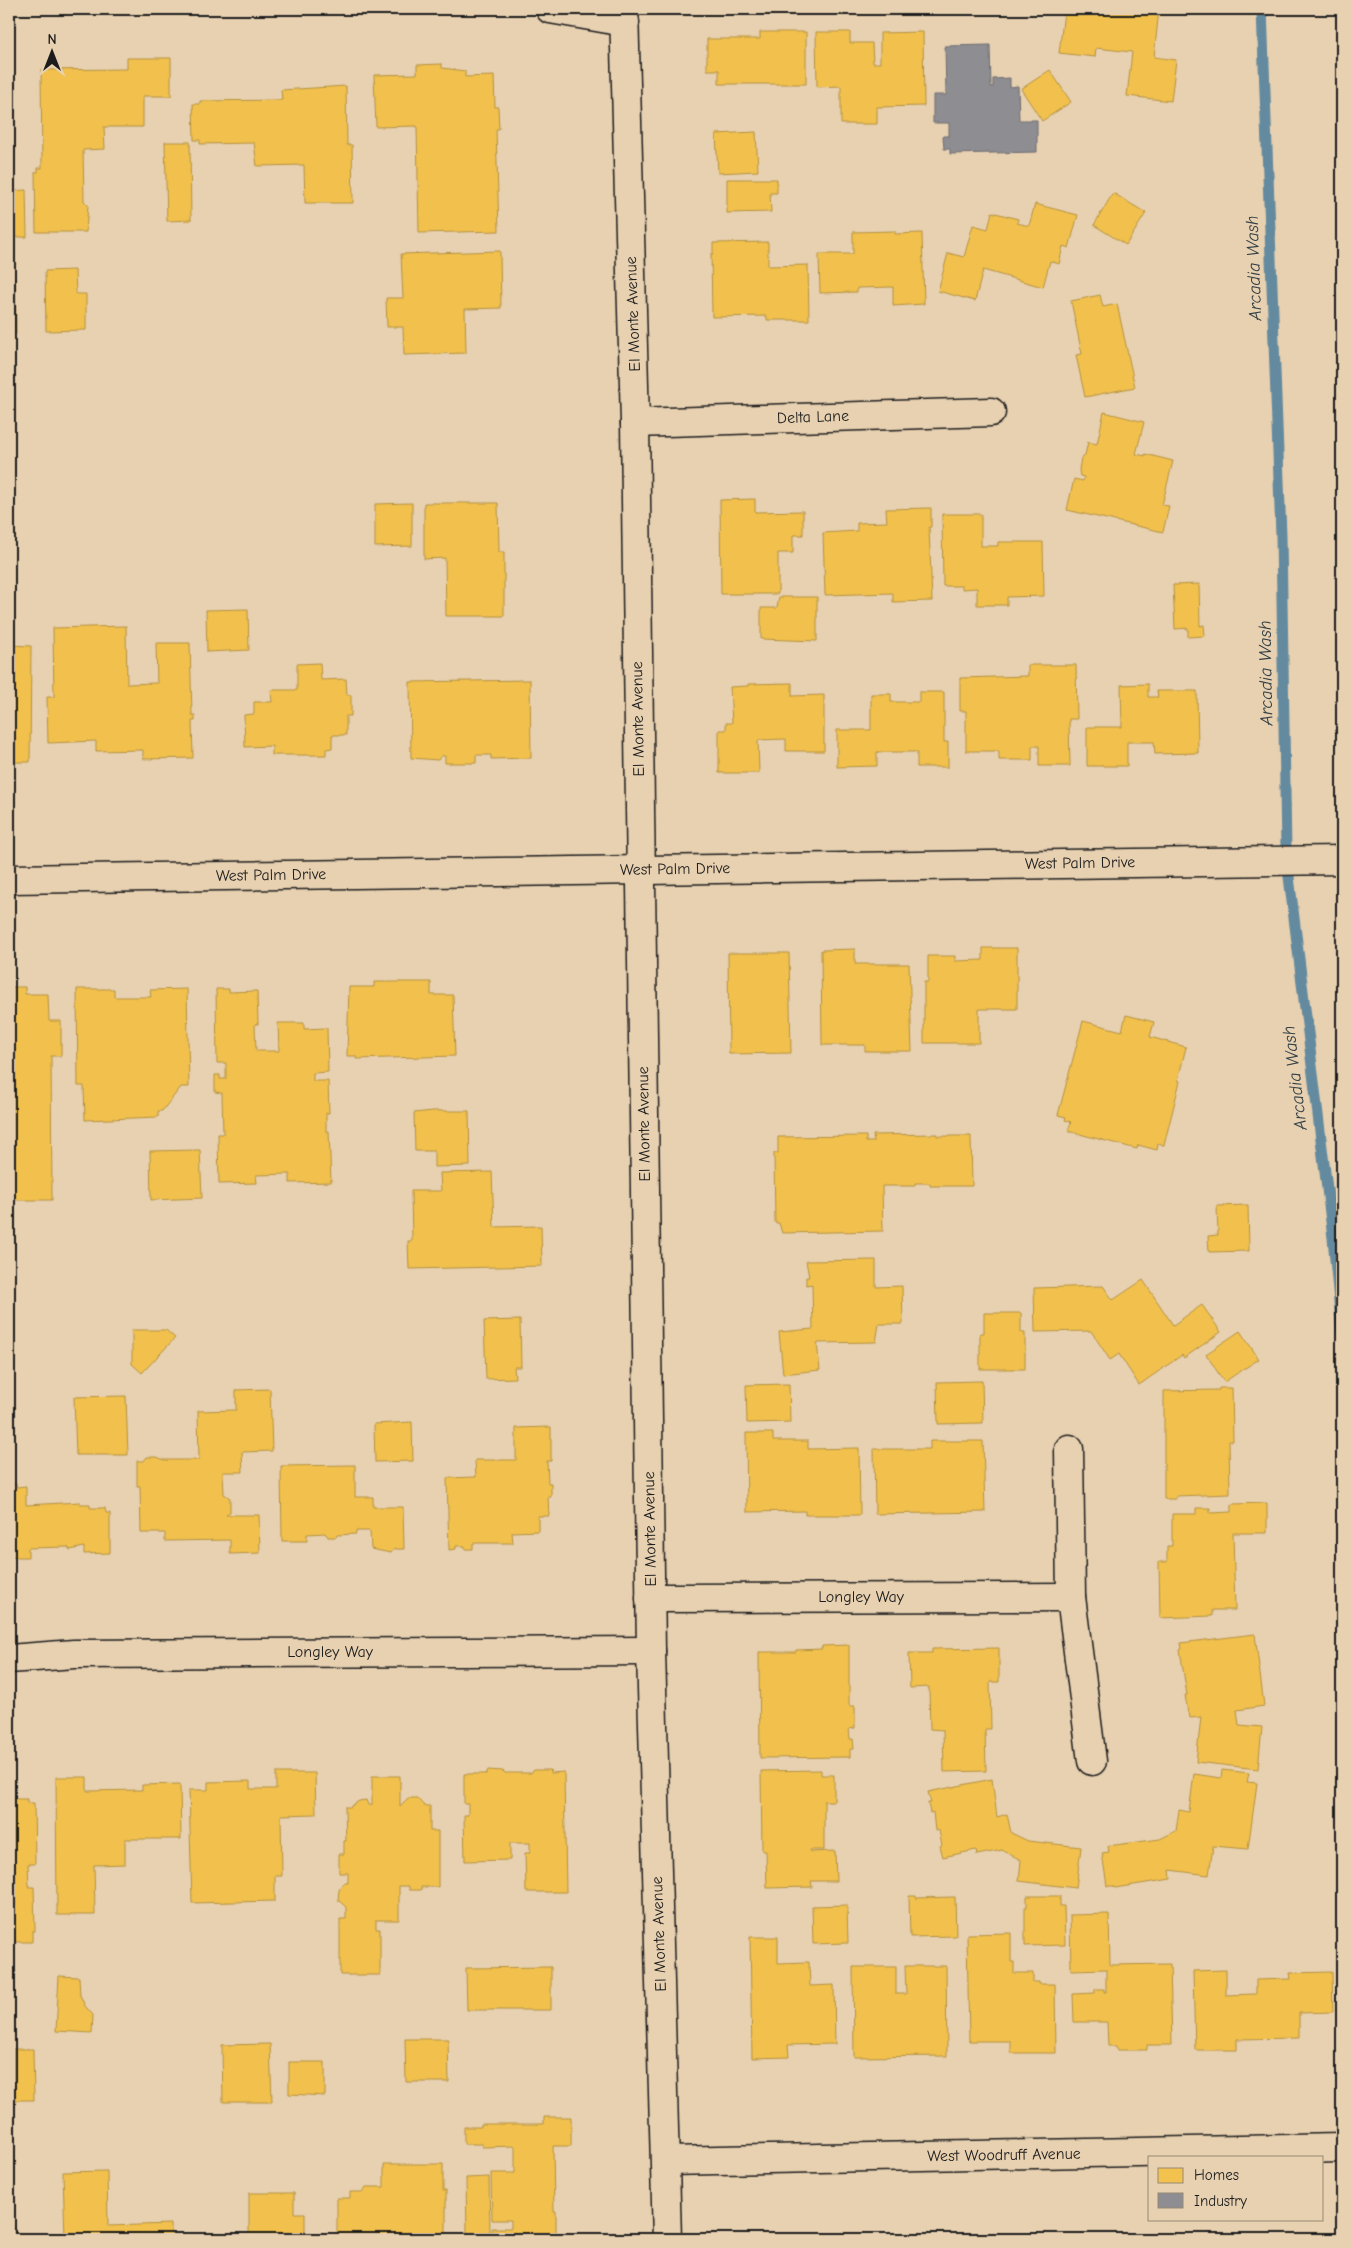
<svg xmlns="http://www.w3.org/2000/svg" width="1351" height="2248" font-family="'Comic Neue',sans-serif">
<rect width="100%" height="100%" fill="#e8d1b1"/>
<filter id="ink" filterUnits="userSpaceOnUse"><feTurbulence type="fractalNoise" baseFrequency=".02" numOctaves="2"/><feDisplacementMap in="SourceGraphic" scale="10" xChannelSelector="R" yChannelSelector="G"/><feConvolveMatrix kernelMatrix="1 2 1 2 8 2 1 2 1" color-interpolation-filters="sRGB"/></filter>
<g filter="url(#ink)">
<g fill="#f2c14e" stroke="#b2903f">
<polygon points="1084,9 1159,9 1154,57 1176,60 1171,101 1127,96 1132,52 1096,48 1095,57 1059,53 1064,12 1084,15"/>
<polygon points="760,32 806,32 806,84 719,84 719,70 707,70 707,39 760,39"/>
<polygon points="816,32 850,32 850,43 872,43 873,63 880,63 880,33 923,32 924,106 877,107 877,124 841,124 841,86 817,87"/>
<polygon points="127,58 171,58 171,96 143,96 143,127 104,127 105,149 83,150 84,201 88,205 86,232 36,232 35,172 38,172 38,168 42,168 41,70 127,69"/>
<polygon points="442,64 442,68 465,71 465,77 494,76 495,107 498,107 499,129 496,129 499,231 419,233 417,126 376,127 374,75 417,74 417,65"/>
<polygon points="1050,70 1071,102 1042,121 1021,89"/>
<polygon points="346,86 347,145 352,145 353,203 305,203 304,165 257,166 254,143 200,144 200,140 194,140 193,104 200,104 200,101 282,100 281,90"/>
<polygon points="756,132 758,171 718,173 716,134"/>
<polygon points="165,142 190,142 191,220 167,221"/>
<polygon points="727,179 777,179 777,193 770,193 771,212 727,213"/>
<polygon points="26,190 27,237 9,237 9,191"/>
<polygon points="1113,193 1146,213 1126,245 1094,225"/>
<polygon points="1035,204 1078,215 1069,248 1063,246 1059,264 1050,261 1043,287 983,270 975,301 938,291 948,253 964,257 973,225 988,229 992,212 1018,219 1017,223 1029,226"/>
<polygon points="895,231 895,234 922,233 924,304 893,306 893,287 857,288 857,292 820,293 819,254 853,254 853,232"/>
<polygon points="768,242 768,266 808,265 809,320 767,320 767,316 712,317 711,254 713,254 713,243"/>
<polygon points="500,251 501,308 465,309 466,353 404,355 403,327 387,327 386,298 403,298 401,254"/>
<polygon points="75,270 76,294 86,294 86,330 46,331 45,271"/>
<polygon points="9,278 15,278 16,334 9,334"/>
<polygon points="1100,295 1103,307 1117,304 1135,387 1085,397 1076,355 1082,354 1071,301"/>
<polygon points="1104,412 1144,422 1136,454 1145,456 1145,454 1173,461 1162,505 1169,506 1163,532 1067,510 1074,479 1083,481 1084,477 1080,476 1079,470 1081,458 1085,455 1088,442 1097,444"/>
<polygon points="755,499 755,512 803,511 803,535 793,535 793,553 778,553 778,594 721,594 720,500"/>
<polygon points="412,503 412,546 375,547 375,504"/>
<polygon points="424,503 498,503 499,552 504,552 504,616 446,616 445,558 424,559"/>
<polygon points="931,508 931,527 929,527 932,601 893,602 893,593 825,595 823,533 857,531 857,523 887,522 886,509"/>
<polygon points="942,514 981,514 981,546 998,546 998,542 1043,542 1044,596 1007,597 1007,605 977,605 977,588 962,589 962,586 943,586"/>
<polygon points="1199,584 1200,626 1204,625 1205,636 1188,637 1188,628 1175,629 1173,585"/>
<polygon points="779,597 817,597 817,641 761,639 761,608 777,608"/>
<polygon points="248,609 249,650 207,652 206,610"/>
<polygon points="126,626 127,684 157,683 156,643 190,643 192,715 195,715 195,721 192,721 193,758 143,759 143,750 96,751 96,741 48,743 47,697 54,697 53,628"/>
<polygon points="9,645 31,646 30,762 9,762"/>
<polygon points="320,663 321,680 346,679 347,695 351,695 351,716 346,716 346,735 332,735 332,748 326,749 326,755 272,755 272,746 245,747 244,715 254,714 254,702 272,702 271,690 297,690 297,664"/>
<polygon points="1028,665 1076,665 1077,719 1069,719 1070,766 1039,766 1039,746 1032,746 1032,760 999,760 999,751 966,751 966,711 960,711 960,678 1028,676"/>
<polygon points="530,680 531,758 491,759 491,755 476,755 476,763 445,763 445,756 441,756 438,760 411,758 410,682"/>
<polygon points="792,683 792,696 824,695 824,751 786,751 786,739 758,740 759,773 719,773 719,730 726,730 726,723 732,723 730,687 748,686 748,684"/>
<polygon points="1148,684 1148,697 1158,697 1157,691 1197,691 1198,753 1155,754 1154,742 1127,742 1127,766 1087,766 1087,727 1122,727 1121,685"/>
<polygon points="919,692 944,692 944,742 948,742 948,767 917,767 917,752 877,752 877,766 837,767 837,730 871,730 871,694 891,694 891,702 919,702"/>
<polygon points="983,948 1017,948 1017,1009 979,1009 979,1043 924,1043 924,982 928,982 928,956 955,956 955,961 983,960"/>
<polygon points="855,949 855,964 909,964 912,1051 865,1051 865,1045 822,1045 821,950"/>
<polygon points="728,953 789,953 791,1053 729,1054"/>
<polygon points="374,982 431,982 431,995 453,995 455,1056 356,1059 356,1056 347,1056 349,987 374,987"/>
<polygon points="9,987 25,987 25,994 48,994 49,1021 61,1021 61,1056 51,1056 52,1200 9,1200"/>
<polygon points="77,989 114,989 114,997 151,997 150,990 187,989 189,1087 181,1087 162,1111 158,1111 158,1117 85,1120 84,1086 78,1086"/>
<polygon points="216,989 229,989 229,992 257,991 258,1024 255,1024 256,1051 279,1051 278,1023 304,1023 304,1029 327,1028 328,1072 313,1073 313,1081 328,1081 329,1113 326,1113 326,1131 329,1131 331,1182 290,1183 290,1174 256,1175 257,1183 219,1184 218,1134 223,1134 222,1093 215,1092 215,1075 220,1075 220,1079 226,1079 226,1063 217,1063"/>
<polygon points="1126,1015 1154,1022 1150,1037 1186,1047 1178,1080 1180,1081 1164,1145 1158,1144 1157,1150 1138,1145 1137,1149 1068,1131 1071,1122 1065,1120 1066,1117 1058,1115 1083,1021 1122,1031"/>
<polygon points="433,1111 469,1111 470,1166 434,1167 434,1151 415,1151 414,1113"/>
<polygon points="937,1134 937,1136 971,1136 972,1186 930,1186 930,1183 915,1183 915,1186 882,1186 883,1231 782,1233 779,1223 775,1223 774,1153 778,1153 778,1137 866,1136 866,1142 874,1142 873,1135"/>
<polygon points="200,1150 202,1198 151,1200 150,1151"/>
<polygon points="492,1172 494,1227 541,1226 542,1266 409,1269 408,1241 412,1241 411,1191 441,1191 440,1173"/>
<polygon points="1248,1205 1249,1251 1209,1252 1208,1236 1218,1235 1217,1206"/>
<polygon points="876,1260 876,1287 902,1286 903,1324 879,1324 876,1342 817,1343 820,1370 783,1374 779,1332 813,1329 812,1284 806,1285 806,1277 809,1277 806,1261"/>
<polygon points="1143,1280 1173,1325 1202,1305 1221,1332 1184,1358 1182,1355 1139,1385 1119,1354 1110,1360 1091,1331 1035,1332 1034,1288 1103,1286 1113,1300"/>
<polygon points="984,1313 1021,1313 1021,1333 1025,1333 1025,1369 980,1369 980,1333 984,1333"/>
<polygon points="520,1320 521,1367 514,1367 515,1378 486,1379 484,1321"/>
<polygon points="132,1330 166,1330 175,1338 142,1373 132,1364"/>
<polygon points="1240,1331 1259,1359 1224,1382 1206,1354"/>
<polygon points="982,1381 983,1423 938,1424 937,1382"/>
<polygon points="789,1384 790,1422 747,1423 746,1385"/>
<polygon points="1219,1388 1232,1388 1233,1441 1229,1441 1230,1494 1176,1496 1176,1499 1164,1499 1164,1391 1219,1390"/>
<polygon points="270,1389 272,1451 242,1452 243,1472 223,1472 224,1494 230,1498 230,1512 226,1515 259,1515 260,1553 230,1554 230,1540 165,1541 165,1533 141,1533 140,1486 137,1486 137,1461 144,1461 147,1457 157,1457 164,1460 199,1460 198,1411 236,1410 236,1390"/>
<polygon points="126,1396 128,1455 76,1455 74,1397"/>
<polygon points="412,1422 413,1461 375,1462 374,1424"/>
<polygon points="551,1427 551,1461 547,1461 548,1483 551,1483 551,1497 548,1497 549,1516 538,1516 538,1531 512,1532 513,1543 473,1543 473,1549 465,1549 465,1546 456,1546 456,1549 449,1550 447,1478 476,1477 475,1460 516,1460 516,1428"/>
<polygon points="746,1433 773,1433 773,1441 808,1441 808,1449 859,1448 860,1515 805,1515 805,1511 747,1512"/>
<polygon points="930,1441 983,1441 985,1512 875,1514 874,1449 930,1449"/>
<polygon points="355,1465 355,1497 373,1497 373,1507 403,1507 404,1549 394,1549 391,1553 371,1549 370,1531 356,1531 356,1534 337,1535 336,1537 328,1537 325,1533 307,1534 307,1541 282,1541 281,1466"/>
<polygon points="9,1483 15,1483 17,1487 26,1486 26,1505 80,1502 80,1504 90,1504 90,1508 105,1508 106,1513 110,1513 110,1553 84,1554 84,1547 70,1550 68,1547 28,1548 28,1557 9,1557"/>
<polygon points="1267,1503 1267,1533 1233,1533 1235,1610 1212,1610 1212,1616 1160,1618 1159,1562 1167,1562 1167,1546 1172,1546 1172,1514 1196,1514 1196,1508 1210,1508 1210,1513 1232,1512 1232,1504"/>
<polygon points="1255,1634 1264,1706 1237,1710 1239,1725 1262,1727 1258,1769 1196,1762 1201,1717 1190,1718 1189,1713 1188,1713 1185,1695 1187,1695 1180,1650 1182,1649 1181,1643"/>
<polygon points="849,1645 849,1706 855,1706 855,1728 849,1729 850,1739 853,1739 854,1749 850,1749 850,1757 760,1758 759,1652 796,1652 796,1650 822,1649 822,1646"/>
<polygon points="999,1648 999,1682 990,1682 991,1729 985,1729 986,1771 944,1772 943,1730 930,1729 929,1687 910,1688 909,1653 932,1653 932,1649"/>
<polygon points="488,1770 503,1771 505,1773 531,1773 534,1770 550,1770 551,1773 564,1772 566,1892 526,1892 525,1853 530,1853 530,1843 510,1843 510,1860 465,1861 464,1815 468,1815 468,1804 464,1804 464,1774 486,1774"/>
<polygon points="821,1770 821,1775 834,1775 834,1801 824,1801 824,1850 810,1850 810,1852 835,1851 836,1881 811,1881 812,1887 767,1888 766,1851 762,1851 761,1771"/>
<polygon points="1222,1770 1249,1773 1247,1782 1257,1783 1248,1849 1213,1846 1209,1875 1170,1870 1171,1879 1115,1888 1114,1886 1107,1886 1102,1853 1109,1852 1108,1846 1160,1839 1176,1831 1179,1810 1189,1812 1194,1774 1221,1778"/>
<polygon points="276,1773 315,1773 316,1814 281,1815 282,1876 275,1876 275,1901 192,1903 189,1790 208,1790 208,1782 250,1781 250,1789 276,1789"/>
<polygon points="372,1776 400,1776 400,1806 408,1798 417,1798 424,1806 430,1806 430,1831 438,1831 438,1887 421,1887 421,1890 409,1890 409,1886 399,1886 399,1920 376,1920 376,1929 380,1929 380,1975 340,1975 340,1919 346,1919 346,1907 338,1900 339,1890 344,1883 348,1883 348,1873 339,1873 339,1854 344,1854 344,1841 346,1841 345,1807 350,1807 359,1801 366,1800 368,1805 372,1805"/>
<polygon points="56,1777 87,1777 87,1791 142,1790 142,1785 180,1784 181,1839 125,1839 125,1864 94,1865 95,1915 57,1915"/>
<polygon points="992,1779 997,1817 1007,1814 1011,1833 1028,1841 1081,1847 1076,1888 1019,1881 1021,1860 1002,1850 977,1855 976,1850 943,1857 940,1846 942,1845 939,1830 935,1831 933,1812 930,1813 928,1803 931,1803 928,1792"/>
<polygon points="9,1795 17,1799 27,1799 27,1803 34,1803 35,1864 28,1864 29,1887 34,1887 35,1931 32,1931 32,1942 15,1942 15,1939 9,1939"/>
<polygon points="909,1896 916,1896 916,1898 955,1897 956,1936 910,1937"/>
<polygon points="1027,1896 1060,1896 1060,1906 1064,1906 1065,1945 1025,1946 1025,1907 1027,1907"/>
<polygon points="847,1905 848,1943 813,1944 812,1906"/>
<polygon points="1109,1914 1110,1965 1170,1964 1172,2045 1147,2045 1147,2050 1118,2050 1116,2046 1108,2046 1107,2022 1074,2022 1073,1994 1095,1993 1095,1989 1104,1989 1104,1992 1106,1992 1106,1969 1071,1970 1070,1915"/>
<polygon points="1011,1933 1011,1962 1014,1962 1014,1973 1033,1973 1033,1982 1039,1982 1039,1984 1055,1984 1056,2053 1011,2053 1011,2041 969,2041 967,1934"/>
<polygon points="750,1937 778,1937 778,1963 809,1962 810,1986 834,1985 835,2044 788,2045 789,2057 752,2058"/>
<polygon points="905,1966 946,1966 947,2056 854,2057 853,1967 896,1967 896,1994 906,1994"/>
<polygon points="551,1967 551,2010 467,2010 466,1968"/>
<polygon points="1226,1970 1226,1995 1256,1994 1256,1980 1291,1979 1290,1973 1332,1972 1333,2012 1299,2013 1299,2038 1237,2039 1237,2050 1195,2050 1193,1971"/>
<polygon points="59,1976 79,1977 80,1995 85,2006 93,2015 92,2033 56,2031"/>
<polygon points="405,2039 448,2039 449,2082 406,2082"/>
<polygon points="270,2044 272,2102 223,2102 222,2045"/>
<polygon points="13,2049 33,2049 34,2100 13,2100"/>
<polygon points="289,2062 325,2062 325,2096 289,2094"/>
<polygon points="544,2117 571,2117 571,2146 553,2146 554,2211 556,2211 556,2239 492,2239 492,2228 511,2228 511,2220 492,2220 491,2173 515,2173 515,2146 482,2147 482,2144 464,2144 464,2127 481,2127 481,2124 544,2124"/>
<polygon points="384,2164 443,2164 443,2191 446,2191 446,2239 337,2239 337,2198 350,2198 350,2192 362,2192 366,2187 384,2187"/>
<polygon points="107,2171 108,2226 171,2224 171,2239 65,2239 63,2172"/>
<polygon points="489,2177 490,2234 467,2235 466,2178"/>
<polygon points="249,2193 294,2193 294,2213 305,2213 305,2239 201,2239 201,2235 249,2234"/>
<rect x="9" y="2228" width="6" height="11"/>
</g>
<polygon fill="#8d8d92" stroke="#6b6b6f" points="990,45 991,87 993,87 993,79 1010,78 1010,87 1018,86 1019,120 1037,120 1037,152 950,154 950,149 944,149 943,136 949,136 949,123 933,123 933,95 946,95 945,46"/>
<g fill="none" stroke-linecap="round" stroke-linejoin="round">
<polyline stroke="#638a9e" stroke-width="11" points="1262,9 1281,536 1286,852 1333,1238 1342,1333"/>
<g stroke="#1c1c1c" stroke-width="31">
<g id="street">
<polyline points="550,9 625,22"/>
<polyline points="635,423 991,412"/>
<polyline points="9,879 1342,860"/>
<polyline points="1069,1449 1071,1597 1092,1761"/>
<polyline points="650,1598 1071,1597"/>
<polyline points="9,1659 74,1654 651,1651"/>
<polyline points="666,2161 1342,2148"/>
</g>
</g>
<g stroke="#1c1c1c" stroke-width="31">
<polyline id="secondary" points="624,9 635,423 651,1651 667,2239"/>
</g>
<use href="#street" stroke="#e8d1b1" stroke-width="28"/>
<use href="#secondary" stroke="#e8d1b1" stroke-width="28"/>
</g>
</g>
<g text-anchor="middle" dominant-baseline="central" stroke-width="5" stroke-linejoin="round" paint-order="stroke">
<g font-size="16" fill="#1c1c1c" stroke="#e8d1b1">
<text transform="translate(633 314) rotate(-92)">El Monte Avenue</text>
<text transform="translate(813 417) rotate(-2)">Delta Lane</text>
<text transform="translate(638 719) rotate(-91)">El Monte Avenue</text>
<text transform="translate(1080 863) rotate(-1)">West Palm Drive</text>
<text transform="translate(675 869) rotate(-1)">West Palm Drive</text>
<text transform="translate(271 875) rotate(-1)">West Palm Drive</text>
<text transform="translate(644 1124) rotate(-91)">El Monte Avenue</text>
<text transform="translate(650 1529) rotate(-91)">El Monte Avenue</text>
<text x="861" y="1597">Longley Way</text>
<text x="330" y="1652">Longley Way</text>
<text transform="translate(659 1934) rotate(-92)">El Monte Avenue</text>
<text transform="translate(1004 2155) rotate(-1)">West Woodruff Avenue</text>
</g>
<g font-size="18" font-style="italic" fill="#344147" stroke="#e8d1b1">
<text transform="translate(1254 268) rotate(-92)">Arcadia Wash</text>
<text transform="translate(1266 673) rotate(-91)">Arcadia Wash</text>
<text transform="translate(1295 1078) rotate(-97)">Arcadia Wash</text>
</g>
</g>
<rect width="1351" height="2248" fill="none" stroke="#e8d1b1" stroke-width="30"/>
<rect x="15" y="15" width="1321" height="2218" fill="none" stroke="#1c1c1c" stroke-width="2" filter="url(#ink)"/>
<rect x="1148" y="2156" width="175" height="65" fill="#e8d1b1" stroke="#968975"/>
<rect x="1158" y="2168" width="25" height="15" fill="#f2c14e" stroke="#968975"/>
<text x="1194" y="2180" font-size="15" fill="#1c1c1c">Homes</text>
<rect x="1158" y="2193" width="25" height="15" fill="#8d8d92" stroke="#968975"/>
<text x="1194" y="2206" font-size="15" fill="#1c1c1c">Industry</text>
<g transform="translate(52 52)" stroke="#e8d1b1" stroke-width="4" paint-order="stroke">
<path d="M0-4L9 19L0 12L-9 19Z" fill="#1c1c1c"/>
<text y="-8" font-size="14" font-weight="bold" text-anchor="middle" fill="#1c1c1c">N</text>
</g>
</svg>
